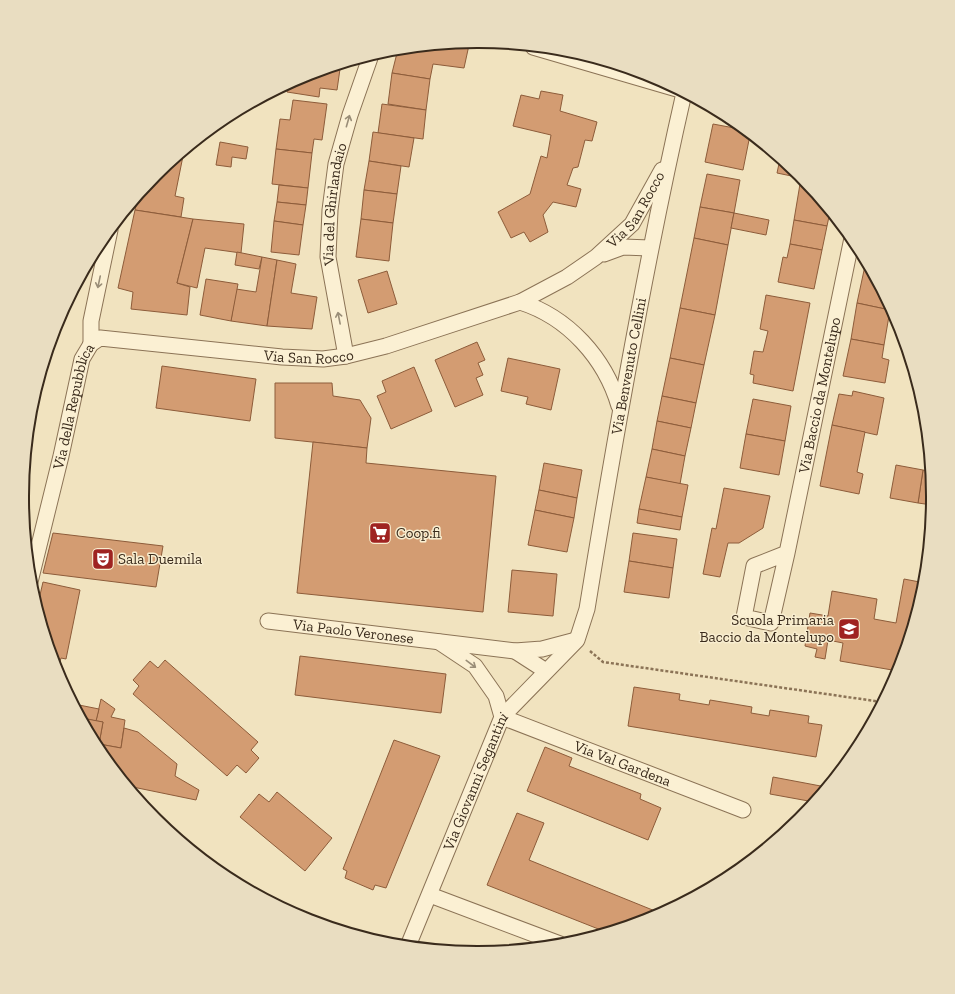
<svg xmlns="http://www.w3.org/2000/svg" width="955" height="994" font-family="'Zilla Slab',serif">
<rect width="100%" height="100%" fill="#f1e3bf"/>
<g fill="#d39c72" stroke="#8d5c3a">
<polygon points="463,43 469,45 464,68 433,64 430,79 392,73 398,49"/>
<polygon points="331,68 340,69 337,90 320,88 319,97 287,92 288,84 303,76"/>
<polygon points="392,73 430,79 426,110 388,104"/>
<polygon points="541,91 563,95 560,111 597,122 592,141 585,140 578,167 573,168 567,185 581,189 576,207 553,202 543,215 548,232 530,242 524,232 511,238 498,212 530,194 541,156 547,158 551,135 513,126 521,95 539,99"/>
<polygon points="293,100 327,104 322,140 314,139 312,153 276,149 280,119 290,120"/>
<polygon points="382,104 426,110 423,139 378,133"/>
<polygon points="713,124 745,130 750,135 743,170 705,162"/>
<polygon points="373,132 414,138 409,167 369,161"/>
<polygon points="220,142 248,147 246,159 232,157 231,167 216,165"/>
<polygon points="276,149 312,153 308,188 272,184"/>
<polygon points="184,151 175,196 184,198 181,217 135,210 138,197 156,175"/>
<polygon points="780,159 800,175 830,212 827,226 794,220 801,178 777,173"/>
<polygon points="369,161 401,166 397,194 364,190"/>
<polygon points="707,174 740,180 734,213 700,207"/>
<polygon points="279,185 308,188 306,205 277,202"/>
<polygon points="364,190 397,194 393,223 361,219"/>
<polygon points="277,202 306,205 303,225 274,221"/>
<polygon points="700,207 734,213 728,245 694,238"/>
<polygon points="135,210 193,219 177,283 190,287 187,315 131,309 133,292 118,288"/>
<polygon points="734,213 769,220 766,235 731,228"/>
<polygon points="193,219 244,224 241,253 205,248 197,288 177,283"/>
<polygon points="361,219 393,223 389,261 356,257"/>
<polygon points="794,220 827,226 822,250 790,244"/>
<polygon points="274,221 303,225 299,255 271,252"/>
<polygon points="694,238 728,245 715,315 680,308"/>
<polygon points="790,244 822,250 814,289 778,282 783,257 787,258"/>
<polygon points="237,252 262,257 259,269 235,265"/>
<polygon points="262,257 277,260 267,326 231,321 236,289 256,292"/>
<polygon points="277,260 296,264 291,293 317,297 312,329 267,326"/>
<polygon points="866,261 890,308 890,310 857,303"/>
<polygon points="387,271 397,304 368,313 358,280"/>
<polygon points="206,279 238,284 231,321 200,315"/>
<polygon points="766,295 810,303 793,391 753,383 754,375 750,374 754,351 763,352 768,331 760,329"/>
<polygon points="857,303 890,310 884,345 851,339"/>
<polygon points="680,308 715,315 704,365 670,358"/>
<polygon points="851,339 884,345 882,358 889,360 885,383 843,376"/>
<polygon points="477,342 485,360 478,363 483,375 476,378 483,395 455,407 435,360"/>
<polygon points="508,358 560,369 551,410 526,404 528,397 501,391"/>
<polygon points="670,358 704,365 696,403 662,396"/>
<polygon points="162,366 256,379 250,421 156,408"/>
<polygon points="414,367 432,411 391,429 377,396 386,392 382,381"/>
<polygon points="275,383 332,383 333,396 360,400 371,418 367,448 275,438"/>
<polygon points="853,391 884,398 877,435 832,425 839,394 852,396"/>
<polygon points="662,396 696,403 691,428 657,421"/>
<polygon points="753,399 791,406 785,441 746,434"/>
<polygon points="657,421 691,428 685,456 652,449"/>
<polygon points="832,425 865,432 857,472 863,474 859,494 820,486"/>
<polygon points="746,434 785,441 779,475 740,468"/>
<polygon points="313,442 367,448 366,463 496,476 483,612 297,593"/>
<polygon points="27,445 32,445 23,490"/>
<polygon points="652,449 685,456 680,484 646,477"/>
<polygon points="544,463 582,470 577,498 539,490"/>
<polygon points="930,464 933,497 932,505 918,503 923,470 929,471"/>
<polygon points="896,465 923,470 918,503 890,498"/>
<polygon points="646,477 688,485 682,517 639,509"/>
<polygon points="724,488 770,496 763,528 739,543 728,543 720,577 703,574 712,528 716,529"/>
<polygon points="539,490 577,498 574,518 535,510"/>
<polygon points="639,509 682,517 680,530 637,523"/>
<polygon points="535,510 574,518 567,552 528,545"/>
<polygon points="53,533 163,546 156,587 43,573"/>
<polygon points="633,533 677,539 673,568 629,561"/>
<polygon points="629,561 673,568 669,598 624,592"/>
<polygon points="512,570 557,574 553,616 508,612"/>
<polygon points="904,579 925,583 898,671 840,661 843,643 828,640 825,659 815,657 817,649 805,646 810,613 828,616 832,591 877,599 874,619 896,623"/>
<polygon points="43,582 80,590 66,659 61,658 57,672 37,608"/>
<polygon points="300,656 446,674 441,713 295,695"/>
<polygon points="165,660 258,742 251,750 259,758 246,773 237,765 227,776 133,694 139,686 133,680 150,661 158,668"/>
<polygon points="634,687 680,694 679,700 709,705 710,700 752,707 751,713 769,716 770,710 809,716 808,723 822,725 816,757 628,726"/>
<polygon points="66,688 72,689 71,697"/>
<polygon points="101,699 115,709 111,717 125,720 121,748 99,744 103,722 96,721"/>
<polygon points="74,704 99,709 96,721 82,718"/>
<polygon points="82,718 103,722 99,744 121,748 124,728 138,732 177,764 175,776 199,790 196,800 128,786 99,750"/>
<polygon points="394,740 440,756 386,888 375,885 373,890 345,878 347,871 343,869"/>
<polygon points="545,747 572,758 569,766 641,794 640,799 661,808 648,840 527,791"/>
<polygon points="773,777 826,787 814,802 770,794"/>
<polygon points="277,792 332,838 305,871 240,817 259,794 269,802"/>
<polygon points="517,813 544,823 529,860 660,913 652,918 606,932 487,885"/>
<polygon points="466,947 479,952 464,951"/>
</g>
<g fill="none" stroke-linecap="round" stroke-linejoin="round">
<g stroke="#8b7356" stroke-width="17">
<g id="street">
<polyline points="533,47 677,89"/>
<polyline points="604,254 623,247 650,248"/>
<path d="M520,302C568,317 605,358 619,406"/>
<polyline points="91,344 91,321 110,230"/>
<path id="s1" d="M346,356L328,257L330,210L336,164L350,115L371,55"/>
<path id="s2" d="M787,553L754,566L744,617L771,623L787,553L852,238"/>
<path id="s3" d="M30,582L61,456L82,359L91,344L100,338L282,357L323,359L346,356L386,346L520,302L567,277L596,257L632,224L662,170"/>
<path id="s4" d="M268,621L515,651L542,649L576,640"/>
<path id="s5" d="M439,642L475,666L496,696L502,717L743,810"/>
<polyline points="515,651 546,671"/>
<polyline points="430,895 560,944"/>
<path id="s6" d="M408,946L502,717L577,640L587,609C615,436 645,264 684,93"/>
</g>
</g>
<polyline stroke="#8b7356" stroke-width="2.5" stroke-dasharray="3 2" stroke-linecap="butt" points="590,651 603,662 882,702"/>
<use href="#street" stroke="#fbf0d3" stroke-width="15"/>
</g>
<defs><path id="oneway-shaft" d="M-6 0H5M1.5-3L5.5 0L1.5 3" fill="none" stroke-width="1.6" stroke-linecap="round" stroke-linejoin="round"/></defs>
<g stroke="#9a8e78">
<use href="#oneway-shaft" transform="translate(348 121) rotate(-74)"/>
<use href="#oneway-shaft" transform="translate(99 282) rotate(102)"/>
<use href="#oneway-shaft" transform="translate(339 318) rotate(-101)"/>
<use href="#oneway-shaft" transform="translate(471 664) rotate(37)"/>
</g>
<defs>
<g id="supermarket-square" transform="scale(1.15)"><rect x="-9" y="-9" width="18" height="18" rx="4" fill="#9f2321" stroke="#f8edcf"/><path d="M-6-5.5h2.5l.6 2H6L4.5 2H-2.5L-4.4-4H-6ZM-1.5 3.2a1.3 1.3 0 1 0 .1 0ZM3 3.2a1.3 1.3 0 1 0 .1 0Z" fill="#fff"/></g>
<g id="theatre-square" transform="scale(1.15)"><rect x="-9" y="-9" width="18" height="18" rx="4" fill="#9f2321" stroke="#f8edcf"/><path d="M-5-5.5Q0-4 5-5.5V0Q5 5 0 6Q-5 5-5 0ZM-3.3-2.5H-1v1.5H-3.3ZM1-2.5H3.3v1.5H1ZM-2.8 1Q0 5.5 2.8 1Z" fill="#fff"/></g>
<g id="school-square" transform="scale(1.15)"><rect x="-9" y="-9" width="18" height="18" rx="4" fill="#9f2321" stroke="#f8edcf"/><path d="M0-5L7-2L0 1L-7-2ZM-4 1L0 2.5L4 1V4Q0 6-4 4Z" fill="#fff"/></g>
</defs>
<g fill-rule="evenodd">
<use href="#supermarket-square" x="380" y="533"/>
<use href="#theatre-square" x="103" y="559"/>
<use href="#school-square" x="849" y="629"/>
</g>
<g text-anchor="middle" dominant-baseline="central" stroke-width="3" stroke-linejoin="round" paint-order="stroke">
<g font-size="15" fill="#3a2b1c" stroke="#f8edcf">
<text stroke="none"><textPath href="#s1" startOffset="154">Via del Ghirlandaio</textPath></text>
<text stroke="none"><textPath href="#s3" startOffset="838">Via San Rocco</textPath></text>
<text stroke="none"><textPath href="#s3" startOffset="467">Via San Rocco</textPath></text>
<text stroke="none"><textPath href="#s6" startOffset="634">Via Benvenuto Cellini</textPath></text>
<text stroke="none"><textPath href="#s2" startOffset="348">Via Baccio da Montelupo</textPath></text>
<text stroke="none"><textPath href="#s3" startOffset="181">Via della Repubblica</textPath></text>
<text stroke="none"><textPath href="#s4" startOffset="86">Via Paolo Veronese</textPath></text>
<text stroke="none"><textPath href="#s5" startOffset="231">Via Val Gardena</textPath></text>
<text stroke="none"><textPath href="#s6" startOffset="178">Via Giovanni Segantini</textPath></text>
</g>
<g font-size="15" fill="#3a2b1c" stroke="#f8edcf" text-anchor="start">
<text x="396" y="533">Coop.fi</text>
<text x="118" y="559">Sala Duemila</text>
<text x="834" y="620" text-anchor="end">Scuola Primaria<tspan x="834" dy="17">Baccio da Montelupo</tspan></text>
</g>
</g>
<path d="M0 0H955V994H0ZM477 48H478A448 448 0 0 1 926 496V498A448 448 0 0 1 478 946H477A448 448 0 0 1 29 498V496A448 448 0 0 1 477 48Z" fill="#e9ddc1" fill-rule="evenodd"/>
<path fill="none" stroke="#3a2b1c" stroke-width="2" d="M477 48H478A448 448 0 0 1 926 496V498A448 448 0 0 1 478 946H477A448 448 0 0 1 29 498V496A448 448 0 0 1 477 48Z"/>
</svg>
